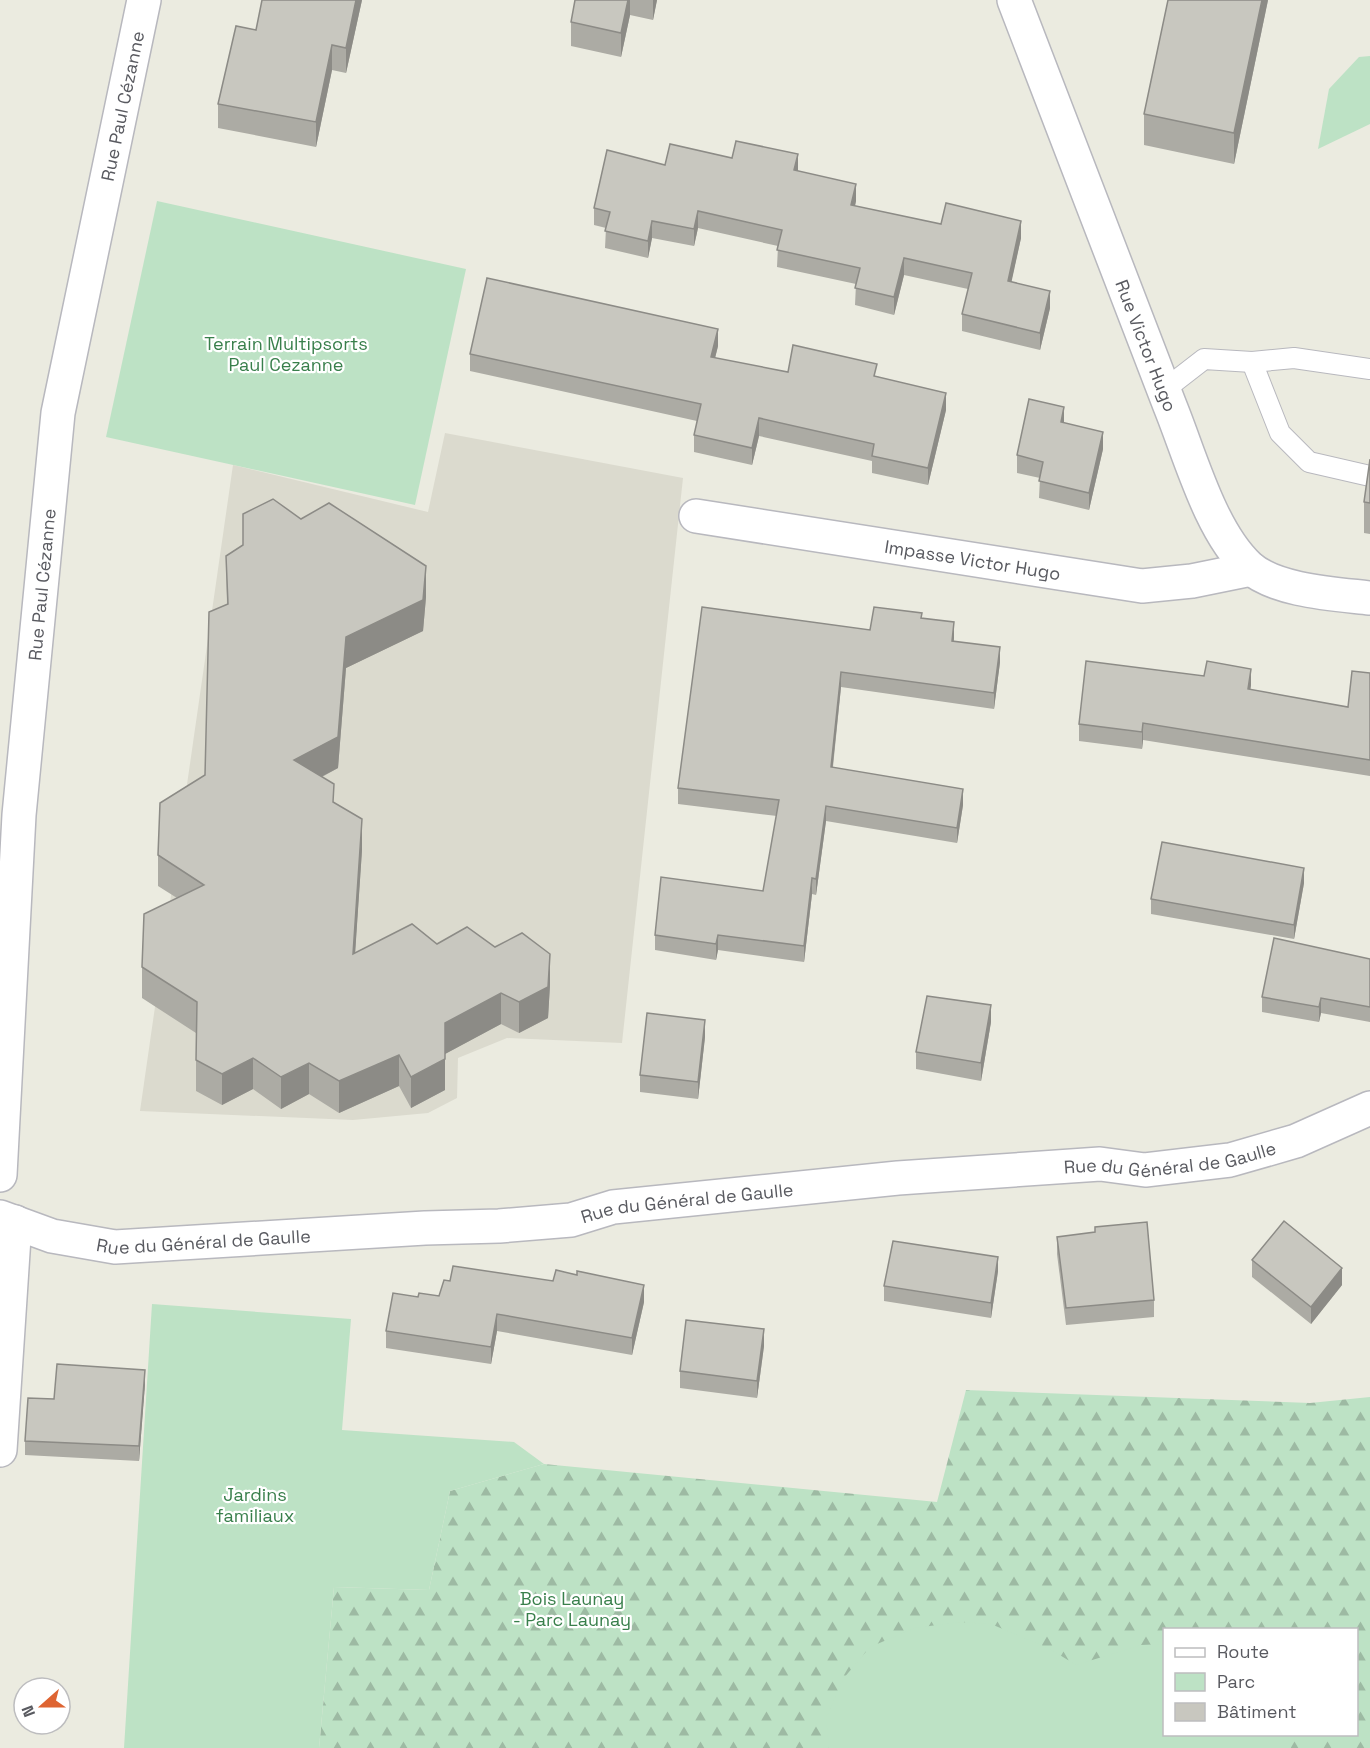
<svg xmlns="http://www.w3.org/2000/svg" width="1370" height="1748" font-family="'Space Grotesk',sans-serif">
<defs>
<pattern id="forest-firs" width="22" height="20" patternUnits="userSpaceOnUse" patternTransform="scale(1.5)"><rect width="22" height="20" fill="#bde2c5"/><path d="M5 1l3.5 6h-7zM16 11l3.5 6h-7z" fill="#9dbaa3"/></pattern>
</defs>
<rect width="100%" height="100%" fill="#ebebe0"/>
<polygon fill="#dbdace" points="445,433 683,478 622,1043 507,1038 458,1058 457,1098 428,1113 353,1120 140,1111 233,465 428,512"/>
<path fill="url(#forest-firs)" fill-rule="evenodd" d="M966,1390L1310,1403L1370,1397V1748H319L334,1587L429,1590L450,1491L544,1464L937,1502ZM1164,1630H1356V1734H1164Z"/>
<g fill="#bde2c5">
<polygon points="1370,56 1370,124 1318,149 1329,89 1359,57"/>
<polygon points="157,201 466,269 415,505 106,437"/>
<polygon points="152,1304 351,1319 342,1430 514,1442 544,1464 450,1491 429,1590 334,1587 319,1748 124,1748"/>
<polygon points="959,1622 991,1624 1050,1649 1076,1665 1141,1645 1164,1644 1164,1734 1287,1735 1291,1748 829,1748 826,1718 843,1679 870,1647 915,1628"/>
</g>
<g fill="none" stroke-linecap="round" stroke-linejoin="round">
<g stroke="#b8b8be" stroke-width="22">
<g id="service">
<polyline points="1252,362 1280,433 1309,462 1370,476"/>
<polyline points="1164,390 1204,359 1252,362 1294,358 1370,369"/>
</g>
</g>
<g stroke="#b8b8be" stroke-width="36">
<g id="minor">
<path id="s1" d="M1014,0C1067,135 1117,271 1170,406C1190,455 1210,531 1249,567C1276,591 1335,594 1370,598"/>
<path id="s2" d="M696,516L1142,586L1192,581L1251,569"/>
<path id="s3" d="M0,1175L19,815L58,413L144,0"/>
<path id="s4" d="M0,1217L52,1236L115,1247L425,1228L499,1226L571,1220L613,1207L898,1178L1100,1164L1145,1170L1230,1160L1296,1141L1370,1108"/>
<polyline points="0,1450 15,1222"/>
</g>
</g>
<use href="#service" stroke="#fff" stroke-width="20"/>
<use href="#minor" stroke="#fff" stroke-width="33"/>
</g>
<g fill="#acaba4">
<polygon points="362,0 346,73 332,70 316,147 218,128 218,104 256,30"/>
<polygon points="575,0 657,0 653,20 630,15 621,57 571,46 571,22"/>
<polygon points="1268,0 1234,164 1144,145 1144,114"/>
<polygon points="732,158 798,171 856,201 855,206 941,224 1021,238 1011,282 1050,308 1040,350 962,331 962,314 968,289 904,275 894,315 855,305 856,284 777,267 778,246 698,228 694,246 652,238 648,258 605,248 606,228 594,225 594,208 665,165"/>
<polygon points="718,346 715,358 788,372 877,376 946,410 928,485 872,473 872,461 759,436 752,465 694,452 694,435 697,421 470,371 470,354"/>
<polygon points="1064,423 1103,449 1089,510 1039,498 1040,478 1017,473 1017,455"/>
<polygon points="1370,459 1370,534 1364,533 1364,502"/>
<polygon points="301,519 426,597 423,631 346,668 338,768 322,777 334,803 362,850 355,953 437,944 550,985 548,1018 519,1033 501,1024 445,1054 445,1090 411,1108 399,1086 339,1113 309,1094 281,1109 253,1089 222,1105 196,1091 196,1033 142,998 142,967 177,898 158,886 158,855 205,775 227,605 226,556"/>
<polygon points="922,619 954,638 954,641 1000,662 994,709 841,687 833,767 963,805 957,843 826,821 816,895 812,894 804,962 718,950 716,960 655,950 655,935 763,891 777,816 678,804 678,788 870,630"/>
<polygon points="1370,673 1370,776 1143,740 1142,749 1079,741 1079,724 1251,685 1250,690 1348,707"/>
<polygon points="1304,883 1294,939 1151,914 1151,899"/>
<polygon points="1370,959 1370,1022 1321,1013 1319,1022 1262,1012 1262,997"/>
<polygon points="991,1022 981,1081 916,1069 916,1052"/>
<polygon points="705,1037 698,1099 640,1092 640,1075"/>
<polygon points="1057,1237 1154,1300 1154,1317 1066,1325 1057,1254"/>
<polygon points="1252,1260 1342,1285 1311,1324 1252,1277"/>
<polygon points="998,1271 991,1318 884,1301 884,1286"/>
<polygon points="439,1296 644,1302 632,1355 497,1331 491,1364 386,1348 386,1331 418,1297"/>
<polygon points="764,1346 757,1398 680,1388 680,1371"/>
<polygon points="145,1384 139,1461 25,1455 25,1441 54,1399"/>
</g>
<g fill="#8c8b86">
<polygon points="356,0 362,0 346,73 346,48"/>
<polygon points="628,0 630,0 630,15 621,57 621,33"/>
<polygon points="653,0 657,0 653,20"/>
<polygon points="1262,0 1268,0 1234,164 1234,133"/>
<polygon points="332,45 332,70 316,147 316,122"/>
<polygon points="798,154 798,171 794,170"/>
<polygon points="856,184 856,201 851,222 851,205"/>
<polygon points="698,211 698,228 694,246 694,229"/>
<polygon points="652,221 652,238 648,258 648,241"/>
<polygon points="1021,221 1021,238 1008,298 1008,281"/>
<polygon points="904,258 904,275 894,315 894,297"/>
<polygon points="1050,291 1050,308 1040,350 1040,333"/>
<polygon points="718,329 718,346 711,374 711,357"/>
<polygon points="946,393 946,410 928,485 928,468"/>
<polygon points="1064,407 1064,424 1061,422"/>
<polygon points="759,418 759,436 752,465 752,448"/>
<polygon points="1103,432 1103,449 1089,510 1089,493"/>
<polygon points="426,566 426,597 423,631 346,668 338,768 294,791 294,760 346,637"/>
<polygon points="954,622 954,638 952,656 952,641"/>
<polygon points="1000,647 1000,662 994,709 994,693"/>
<polygon points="1251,669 1251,685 1248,706 1248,689"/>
<polygon points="841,672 841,687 831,782 831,767"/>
<polygon points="1143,723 1143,740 1142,749 1142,732"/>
<polygon points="963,789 963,805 957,843 957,828"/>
<polygon points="826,806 826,821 816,895 816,879"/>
<polygon points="362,819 362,850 353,985 353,954"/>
<polygon points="1304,868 1304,883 1294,939 1294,925"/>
<polygon points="812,878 812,894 804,962 804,946"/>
<polygon points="718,935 718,950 716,960 716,944"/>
<polygon points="550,954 550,985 548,1018 519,1033 519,1002"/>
<polygon points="501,993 501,1024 445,1054 445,1090 411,1108 411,1077 445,1023"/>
<polygon points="1321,998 1321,1013 1319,1022 1319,1007"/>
<polygon points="991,1005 991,1022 981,1081 981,1063"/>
<polygon points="705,1020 705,1037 698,1099 698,1082"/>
<polygon points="399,1055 399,1086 339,1113 339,1081"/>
<polygon points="253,1058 253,1089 222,1105 222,1074"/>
<polygon points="309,1063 309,1094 281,1109 281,1077"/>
<polygon points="998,1257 998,1271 991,1318 991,1303"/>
<polygon points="1342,1268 1342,1285 1311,1324 1311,1307"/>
<polygon points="644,1285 644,1302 632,1355 632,1338"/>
<polygon points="497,1314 497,1331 491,1364 491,1347"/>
<polygon points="764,1329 764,1346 757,1398 757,1381"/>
<polygon points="145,1370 145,1384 139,1461 139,1446"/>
</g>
<g fill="#c8c7bf" stroke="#8c8b86" stroke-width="1.5">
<polygon points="262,0 356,0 346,48 332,45 316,122 218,104 236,26 256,30"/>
<polygon points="575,0 628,0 621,33 571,22"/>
<polygon points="1168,0 1262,0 1234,133 1144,114"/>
<polygon points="736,141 798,154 794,170 856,184 851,205 941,224 946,203 1021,221 1008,281 1050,291 1040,333 962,314 972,273 904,258 894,297 855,288 860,268 777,250 782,230 698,211 694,229 652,221 648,241 605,231 610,212 594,208 607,150 665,165 670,144 732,158"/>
<polygon points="487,278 718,329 711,357 788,372 793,345 877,364 874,376 946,393 928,468 872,456 874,444 759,418 752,448 694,435 701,404 470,354"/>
<polygon points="1029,399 1064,407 1061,422 1103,432 1089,493 1039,481 1043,462 1017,455"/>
<polygon points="1370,459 1370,503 1364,502"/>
<polygon points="273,499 301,519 329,503 426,566 423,600 346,637 338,737 294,760 334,784 333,802 362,819 353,954 412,924 437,944 467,927 495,947 522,933 550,954 548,987 519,1002 501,993 445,1023 445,1059 411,1077 399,1055 339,1081 309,1063 281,1077 253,1058 222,1074 196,1060 197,1002 142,967 144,914 204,885 158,855 160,803 205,775 209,612 228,604 226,556 243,545 243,514"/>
<polygon points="702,607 870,630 874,607 922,613 921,618 954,622 952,641 1000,647 994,693 841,672 831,767 963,789 957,828 826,806 816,879 812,878 804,946 718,935 716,944 655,935 661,877 763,891 779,800 678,788"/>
<polygon points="1086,661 1204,676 1207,661 1251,669 1248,689 1348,707 1352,671 1370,673 1370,760 1143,723 1142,732 1079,724"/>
<polygon points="1162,842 1304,868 1294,925 1151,899"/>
<polygon points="1274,938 1370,959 1370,1007 1321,998 1319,1007 1262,997"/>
<polygon points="927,996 991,1005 981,1063 916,1052"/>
<polygon points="647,1013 705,1020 698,1082 640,1075"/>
<polygon points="1284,1221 1342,1268 1311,1307 1252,1260"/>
<polygon points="1147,1222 1154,1300 1066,1308 1057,1237 1095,1232 1095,1227"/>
<polygon points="893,1241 998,1257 991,1303 884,1286"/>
<polygon points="453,1266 553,1281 556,1270 577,1275 577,1271 644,1285 632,1338 497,1314 491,1347 386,1331 393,1293 418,1297 419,1293 439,1296 444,1280 450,1281"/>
<polygon points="686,1320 764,1329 757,1381 680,1371"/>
<polygon points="57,1364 145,1370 139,1446 25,1441 28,1398 54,1399"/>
</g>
<g text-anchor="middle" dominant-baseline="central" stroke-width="4.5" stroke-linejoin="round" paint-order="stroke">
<g font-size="18" fill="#595a60" stroke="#fff">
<text stroke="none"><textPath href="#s3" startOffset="1078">Rue Paul Cézanne</textPath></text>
<text stroke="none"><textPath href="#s1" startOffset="370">Rue Victor Hugo</textPath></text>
<text stroke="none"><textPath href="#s2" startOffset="280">Impasse Victor Hugo</textPath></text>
<text stroke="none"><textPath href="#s3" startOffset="592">Rue Paul Cézanne</textPath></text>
<text stroke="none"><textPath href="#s4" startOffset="1180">Rue du Général de Gaulle</textPath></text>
<text stroke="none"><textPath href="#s4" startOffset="694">Rue du Général de Gaulle</textPath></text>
<text stroke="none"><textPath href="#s4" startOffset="208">Rue du Général de Gaulle</textPath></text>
</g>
<g font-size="18" fill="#387f4b" stroke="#fff">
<text x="286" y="343">Terrain Multipsorts<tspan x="286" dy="21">Paul Cezanne</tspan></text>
<text x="255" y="1494">Jardins<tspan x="255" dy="21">familiaux</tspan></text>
<text x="572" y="1598">Bois Launay<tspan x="572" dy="21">- Parc Launay</tspan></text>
</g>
</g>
<rect x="1163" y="1628" width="195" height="108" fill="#ffffff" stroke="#bdbdbf" stroke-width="1.5"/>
<rect x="1175" y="1648" width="30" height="9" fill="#ffffff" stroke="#bdbdbf" stroke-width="1.5"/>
<text x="1217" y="1658" font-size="18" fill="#595a60">Route</text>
<rect x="1175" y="1673" width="30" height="18" fill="#bde2c5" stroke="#bdbdbf" stroke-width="1.5"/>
<text x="1217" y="1688" font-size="18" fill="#595a60">Parc</text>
<rect x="1175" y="1703" width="30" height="18" fill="#c8c7bf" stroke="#bdbdbf" stroke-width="1.5"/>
<text x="1217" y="1718" font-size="18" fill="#595a60">Bâtiment</text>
<g transform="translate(42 1706) rotate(249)"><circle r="28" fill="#ffffff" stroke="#bdbdbf" stroke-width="1.5"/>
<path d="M0-4.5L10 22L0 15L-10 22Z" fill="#de6432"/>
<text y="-9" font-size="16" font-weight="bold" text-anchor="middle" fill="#595a60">N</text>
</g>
</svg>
